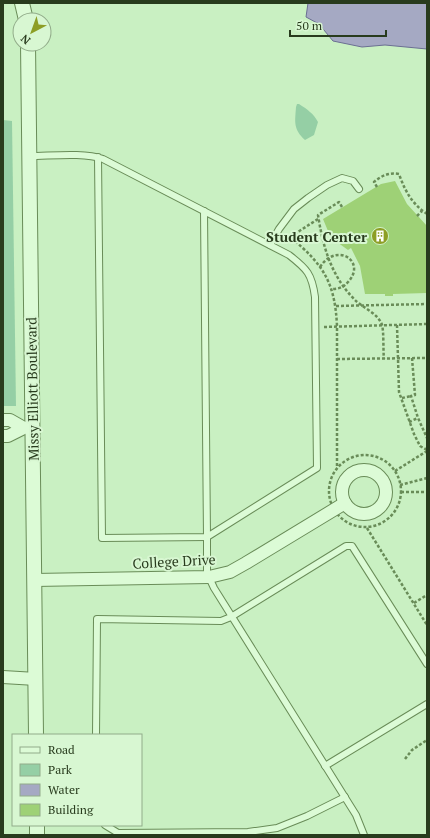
<svg xmlns="http://www.w3.org/2000/svg" width="430" height="838" font-family="'PT Serif',serif">
<rect width="100%" height="100%" fill="#c9f0c2"/>
<g fill="#95cfa5">
<path d="M297,104H299C307,109 314,114 318,122L314,135L305,140C293,129 295,122 296,107Z"/>
<polygon points="3,120 12,121 16,406 3,406"/>
</g>
<polygon fill="#a5a9c3" stroke="#6b6f92" points="308,3 427,3 427,49 385,45 362,47 333,41 319,24 306,17"/>
<polygon fill="#9ed176" points="395,181 407,204 427,226 427,293 393,294 393,296 385,296 385,294 365,294 360,266 351,248 348,250 337,242 328,231 323,219 381,184"/>
<g fill="none" stroke-linecap="round" stroke-linejoin="round">
<g stroke="#698c58" stroke-width="8">
<g id="service">
<path d="M29,156C51,156 83,152 103,159L289,255C307,269 312,274 315,297L317,468L207,537L102,538L98,157"/>
<polyline points="204,211 207,537 207,573 214,588 356,815 364,835"/>
<polyline points="270,245 279,229 294,209 308,198 327,185 342,178 353,181 359,189"/>
<polyline points="96,735 97,619 221,621 231,617 346,546 352,546 427,664"/>
<polyline points="325,766 427,704"/>
<polyline points="105,825 118,833 248,832 277,828 307,816 345,797"/>
</g>
</g>
<g stroke="#698c58" stroke-width="14">
<g id="minor">
<polyline points="3,420 10,420 24,428 8,436 3,436"/>
<circle cx="364" cy="492" r="22"/>
<polyline points="34,580 209,577 230,572 246,563 345,503"/>
<polyline points="3,677 36,679"/>
</g>
</g>
<g stroke="#698c58" stroke-width="16">
<g id="tertiary">
<polyline points="22,3 26,20"/>
<polyline points="28,44 36,735"/>
<polyline points="37,825 37,835"/>
</g>
</g>
<g stroke="#698c58" stroke-width="2.5" stroke-dasharray="3 2" stroke-linecap="butt">
<path d="M377,187L374,182C381,176 389,172 399,174C405,191 412,204 427,214"/>
<path d="M342,207L339,202L318,215C323,247 331,276 355,300C363,308 378,313 382,325C384,332 383,351 384,359"/>
<polyline points="417,216 422,211"/>
<path d="M318,219L290,237C323,264 335,282 337,326V467"/>
<path d="M320,267C337,241 367,262 348,282C344,287 339,289 332,289"/>
<polyline points="336,306 427,304"/>
<polyline points="397,325 399,392 414,434 420,446 427,450"/>
<polyline points="324,327 427,324"/>
<polyline points="412,358 415,395 411,396 418,418 427,438"/>
<polyline points="337,359 426,358"/>
<polyline points="402,398 411,396"/>
<polyline points="409,422 418,418"/>
<circle cx="365" cy="491" r="36"/>
<polyline points="395,471 427,451"/>
<polyline points="400,485 427,478"/>
<polyline points="401,492 427,492"/>
<polyline points="367,528 427,625"/>
<polyline points="414,603 427,595"/>
<polyline points="405,759 412,750 427,740"/>
</g>
<use href="#service" stroke="#dcfbd6" stroke-width="6"/>
<use href="#minor" stroke="#dcfbd6" stroke-width="12"/>
<use href="#tertiary" stroke="#dcfbd6" stroke-width="14"/>
</g>
<defs>
<g id="building-disc" transform="scale(0.9)"><circle r="9.5" fill="#8d9e25" stroke="#d8f7d2"/><path d="M-4-6H4V6H1V3H-1V6H-4ZM-2.5-4.3h1.7v1.8h-1.7ZM.8-4.3h1.7v1.8H.8ZM-2.5-1h1.7V.8h-1.7ZM.8-1h1.7V.8H.8Z" fill="#fff"/></g>
</defs>
<g fill-rule="evenodd">
<use href="#building-disc" x="380" y="236"/>
</g>
<g text-anchor="middle" dominant-baseline="central" stroke-width="4" stroke-linejoin="round" paint-order="stroke">
<g font-size="14" font-weight="bold" fill="#283b1d" stroke="#d8f7d2" text-anchor="end">
<text x="367" y="236">Student Center</text>
</g>
<g font-size="14" fill="#283b1d" stroke="#d8f7d2">
<text transform="translate(32 389) rotate(-91)">Missy Elliott Boulevard</text>
<text transform="translate(174 561) rotate(-3)">College Drive</text>
</g>
</g>
<rect width="430" height="838" fill="none" stroke="#283b1d" stroke-width="8"/>
<rect x="12" y="734" width="130" height="92" fill="#d8f7d2" stroke="#92ac8a"/>
<rect x="20" y="747" width="20" height="6" fill="#dcfbd6" stroke="#92ac8a"/>
<text x="48" y="754" font-size="12" fill="#283b1d">Road</text>
<rect x="20" y="764" width="20" height="12" fill="#95cfa5" stroke="#92ac8a"/>
<text x="48" y="774" font-size="12" fill="#283b1d">Park</text>
<rect x="20" y="784" width="20" height="12" fill="#a5a9c3" stroke="#92ac8a"/>
<text x="48" y="794" font-size="12" fill="#283b1d">Water</text>
<rect x="20" y="804" width="20" height="12" fill="#9ed176" stroke="#92ac8a"/>
<text x="48" y="814" font-size="12" fill="#283b1d">Building</text>
<g transform="translate(32 32) rotate(221)"><circle r="19" fill="#d8f7d2" stroke="#92ac8a"/>
<path d="M0-3L7 15L0 10L-7 15Z" fill="#8d9e25"/>
<text y="-6" font-size="11" font-weight="bold" text-anchor="middle" fill="#283b1d">N</text>
</g>
<path d="M290 30v6h96v-6" fill="none" stroke="#283b1d" stroke-width="2"/>
<text x="296" y="30" font-size="12" fill="#283b1d" stroke="#d8f7d2" stroke-width="3" paint-order="stroke">50 m</text>
</svg>
